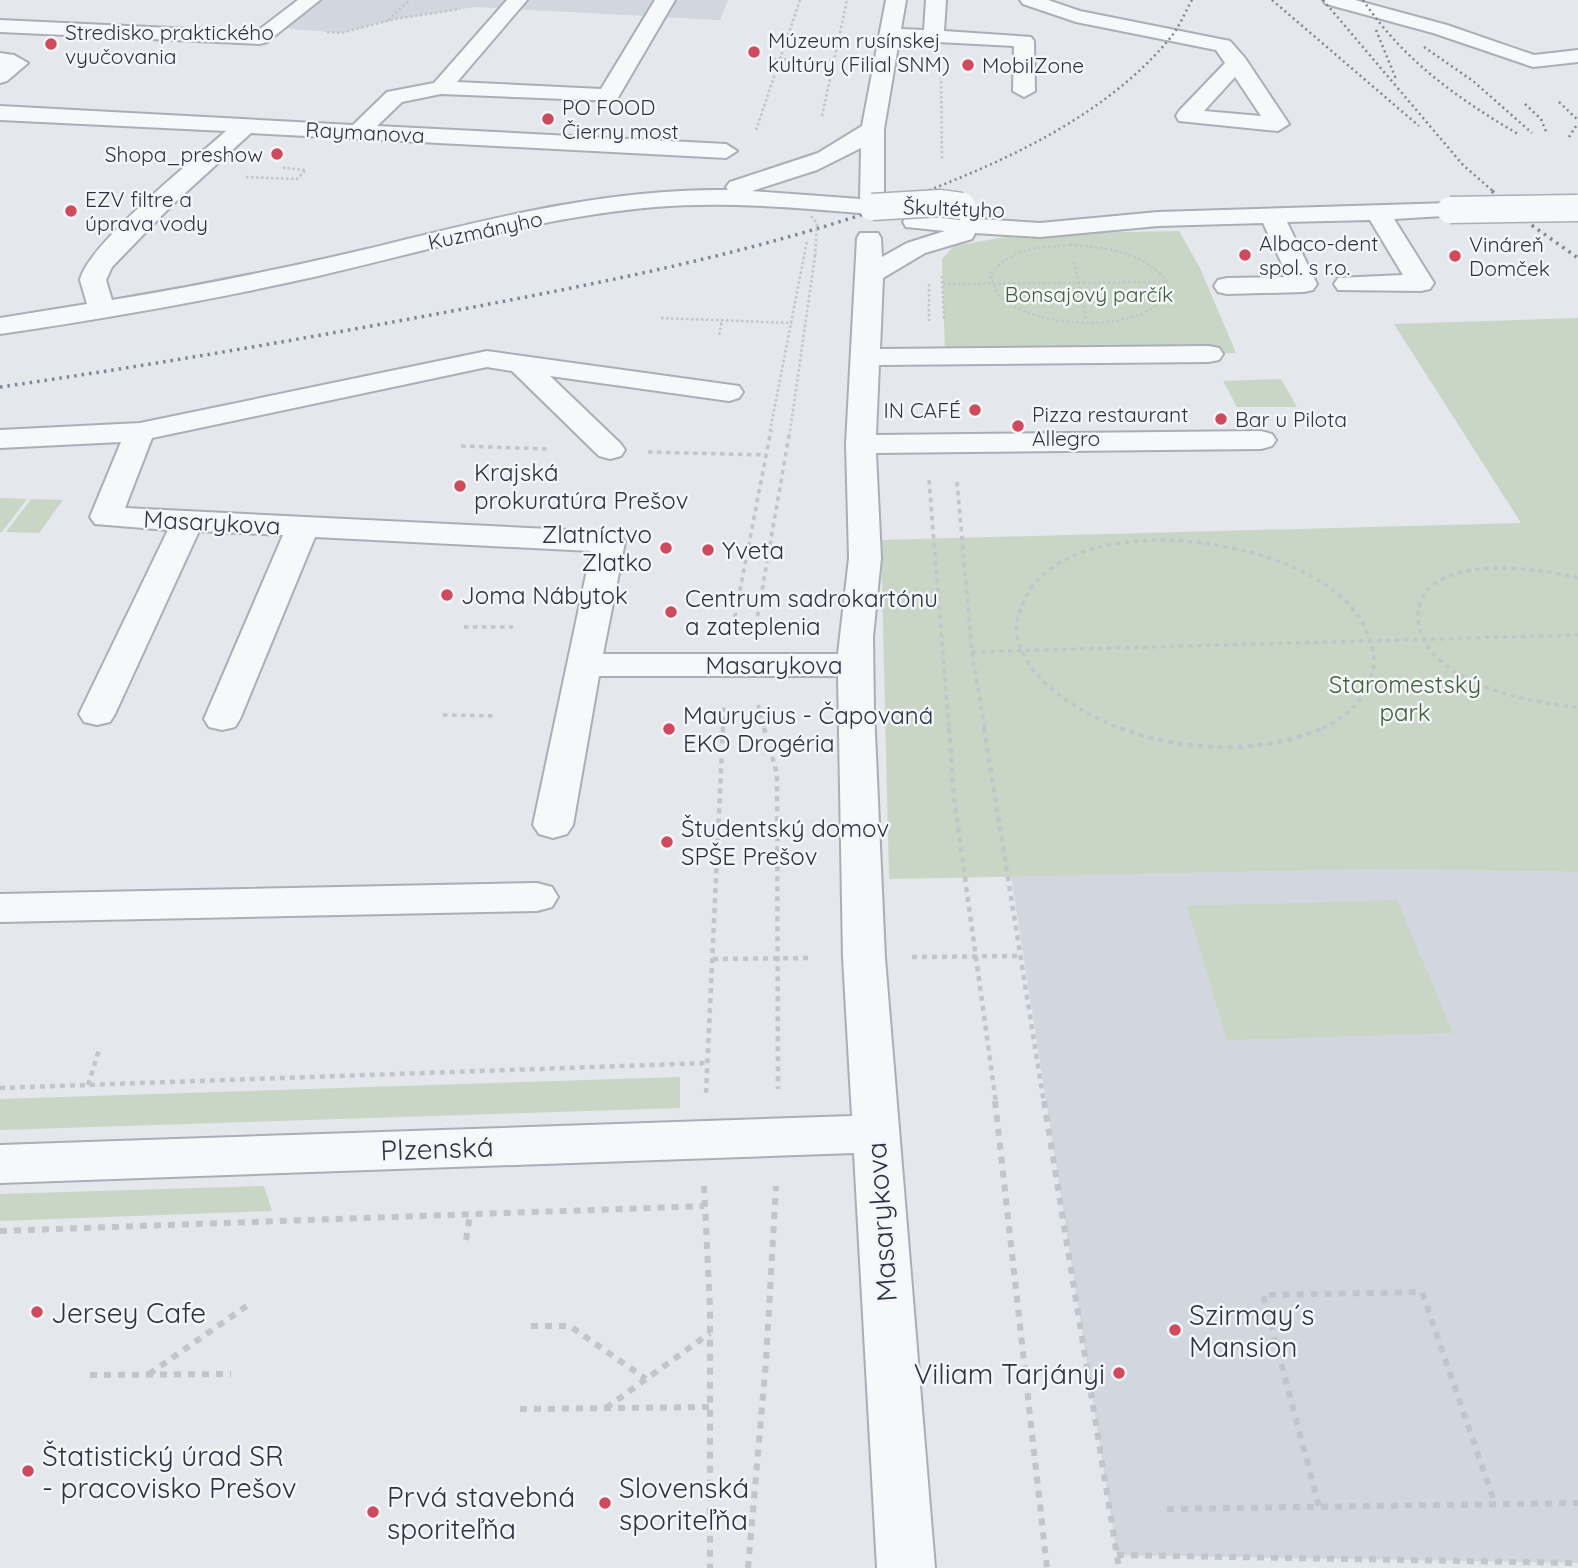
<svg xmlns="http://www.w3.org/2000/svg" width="1578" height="1568" font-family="Quicksand,sans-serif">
<rect width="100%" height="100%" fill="#e4e7ec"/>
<g fill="#d2d6de">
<polygon points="304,0 728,0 720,20 475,7 395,19 341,33 269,27"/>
<polygon points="1386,869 1578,872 1578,1563 1117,1555 1011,876"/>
</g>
<g fill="#c9d6c5">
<polygon points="1179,231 1200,268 1236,353 945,357 942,259 954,246 1022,234"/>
<polygon points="1578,318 1578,872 1386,869 889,879 881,540 1521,523 1394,324"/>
<polygon points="1281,379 1297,407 1237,407 1223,381"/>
<polygon points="0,498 27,499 2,532 0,532"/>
<polygon points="31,499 63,500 39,533 6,532"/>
<polygon points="1397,900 1453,1033 1227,1040 1187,906"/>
<polygon points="680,1077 680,1108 0,1130 0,1099"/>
<polygon points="264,1186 272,1211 0,1221 0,1194"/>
</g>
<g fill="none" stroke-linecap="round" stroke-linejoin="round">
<g stroke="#a9aeb7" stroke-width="4">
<g id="minor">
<polygon points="298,0 320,0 267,42 260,44 0,32 0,20 256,32"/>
<path d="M507,0H527L457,82L601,89L655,0H675L616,101L441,94L402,102L377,126L726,144L737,151L726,158L251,133L172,205L112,267L106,280L112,300C197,286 282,269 367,249C485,220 606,188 728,190L726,187L730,182L818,153L862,126L886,0H906L901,29L924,30L926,0H946L944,31L1031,37L1034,41L1035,91L1024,97L1013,91L1014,46L899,40L884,129V207L881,212L872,214C800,208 728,201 655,207C540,217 429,250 318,276C212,300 107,318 0,334V318L87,304L80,280C87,245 196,158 226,131L0,120V106L353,125L387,92L434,83ZM861,148L860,199L752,191L817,170Z"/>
<path d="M1020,0H1048L1080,11L1230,41L1245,58L1289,124L1278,131L1179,121L1176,116L1179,111L1225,63L1216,50L1076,22L1023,4ZM1235,77L1261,116L1204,111Z"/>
<polygon points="1323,0 1355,0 1447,25 1534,55 1578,50 1578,62 1533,67 1433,33 1326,4"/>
<polygon points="0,53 14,55 28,63 7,81 0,83"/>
<polygon points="1450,203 1459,205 1462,210 1459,215 1394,219 1434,283 1430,289 1421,291 1338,290 1334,284 1338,278 1403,275 1370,220 1287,222 1317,284 1313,290 1304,292 1227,294 1218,292 1214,286 1218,280 1227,278 1288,277 1263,223 1158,226 1040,237 975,233 972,239 925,253 883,278 880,349 1209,346 1219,348 1223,354 1219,360 1209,362 879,365 876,435 1261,431 1272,434 1276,440 1272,446 1261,449 876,453 881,558 873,637 874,710 885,958 935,1568 877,1568 854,1153 0,1183 0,1145 852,1116 843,958 838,676 599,676 573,825 567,834 553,838 539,834 533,825 591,551 315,537 240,719 235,727 222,730 209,727 204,719 283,535 199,531 115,714 110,722 97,725 84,722 79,714 168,530 95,524 90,517 121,442 0,448 0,430 140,423 487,351 739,386 743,392 739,398 729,401 550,376 621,444 625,450 621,456 610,459 599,456 512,371 487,367 152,438 125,508 609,532 620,535 625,542 603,654 838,654 849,558 846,444 857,238 860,233 878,233 881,238 882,257 907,243 945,231 906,227 903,222 906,217 915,215 1040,223 1158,212"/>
<polygon points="537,883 552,887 558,897 552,907 537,911 0,922 0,894"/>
</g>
</g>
<g stroke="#c2c5cb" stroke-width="2.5" stroke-dasharray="2.5 2.5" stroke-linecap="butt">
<polyline points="388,20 410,0"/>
<polyline points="327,32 341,33 395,19 460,9"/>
<polyline points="769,59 833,61"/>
<polyline points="941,71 942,160"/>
<polyline points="822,116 847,0"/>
<polyline points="756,130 800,0"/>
<polyline points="246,177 297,179 306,170 284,168 286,166"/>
<path d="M1070,245C1107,247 1143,252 1168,282C1166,288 1164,297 1159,302C1129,334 1028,327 999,295C995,290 993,281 990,275C1010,248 1039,247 1070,245Z"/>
<polyline points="1074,262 1086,318"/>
<polyline points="942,276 944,320"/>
<polyline points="929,284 929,321"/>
<polyline points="943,284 1168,282"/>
<polyline points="661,318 792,323"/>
<polyline points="719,335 722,320"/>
<polyline points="770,431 807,241"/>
<polyline points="790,431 815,256"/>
</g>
<g stroke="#c2c5cb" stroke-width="3.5" stroke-dasharray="4.5 4.5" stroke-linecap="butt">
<polyline points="461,446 548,449"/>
<polyline points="648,452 766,455"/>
<polyline points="929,480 949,730"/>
<polyline points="957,482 972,652 985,730"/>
<path d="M1578,578C1539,568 1431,553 1419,607C1417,617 1418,628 1423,638C1445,686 1531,703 1578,707"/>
<polyline points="756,625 790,430"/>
<polyline points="733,626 771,430"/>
<polyline points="464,627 513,627"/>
<polyline points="972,652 1578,635"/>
<polyline points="758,705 765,730"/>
<polyline points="443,715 495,716"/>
<polyline points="723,730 724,704"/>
<path d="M1124,730C1082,713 1027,684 1017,635C1015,620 1019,612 1025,599C1070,501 1324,536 1365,628C1371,641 1376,655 1373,669C1367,699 1346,718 1319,730"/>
</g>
<g stroke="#c2c5cb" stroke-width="4.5" stroke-dasharray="5 5" stroke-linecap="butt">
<polyline points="764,728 777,774 778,1089"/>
<polyline points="949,728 954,798 996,1103"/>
<polyline points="984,728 1044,1103"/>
<path d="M1120,728C1182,752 1261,755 1323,728"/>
<polyline points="912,957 1020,956"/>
<polyline points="713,959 813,958"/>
<polyline points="88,1085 99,1050"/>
<polyline points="0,1088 706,1063"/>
<polyline points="706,1093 723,728"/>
</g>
<g stroke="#c2c5cb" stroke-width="6" stroke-dasharray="7 7" stroke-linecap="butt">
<polyline points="995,1101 1047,1568"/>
<polyline points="1044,1101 1119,1568"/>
<polyline points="704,1186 710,1308 710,1568"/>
<polyline points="0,1231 704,1206"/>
<polyline points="466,1240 470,1215"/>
<polyline points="531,1326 570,1326 646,1379"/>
<polyline points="149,1374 248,1305"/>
<polyline points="90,1375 231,1374"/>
<polyline points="606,1408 710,1333"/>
<polyline points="520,1409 711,1407"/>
<polyline points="1319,1506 1263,1295 1422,1292 1495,1504"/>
<polyline points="1167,1509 1578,1503"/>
<polyline points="1117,1555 1578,1563"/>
<polyline points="748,1568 766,1361 776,1186"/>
</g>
<use href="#minor" fill="#f7f8fa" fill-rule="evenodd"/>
<g stroke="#7d8696" stroke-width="2.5" stroke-dasharray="2 3.5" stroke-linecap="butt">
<polyline points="1272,0 1419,126"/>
<polyline points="1323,0 1463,165 1494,192"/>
<path d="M1363,0C1403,60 1457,98 1518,134"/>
<polyline points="1376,30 1396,79"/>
<polyline points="1424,47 1473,81 1532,133"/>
<polyline points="1559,102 1578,120"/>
<polyline points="1525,104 1541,119 1547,134"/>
<polyline points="1569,137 1578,123"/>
<path d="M924,192C1013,158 1110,112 1171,37C1180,26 1185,12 1192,0"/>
</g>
<g stroke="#7d8696" stroke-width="3.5" stroke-dasharray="2.5 5" stroke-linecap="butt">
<polyline points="1492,191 1530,224 1578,258"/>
<path d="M0,387C160,364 320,336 479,306C631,277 784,246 929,191"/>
</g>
<g stroke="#a9aeb7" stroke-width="29" stroke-linecap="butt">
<g id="minor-bridge">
<polyline points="872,207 940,203 962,206"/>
<polyline points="1450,210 1578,208"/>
</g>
</g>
<polyline stroke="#c2c5cb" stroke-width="2.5" stroke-dasharray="2.5 2.5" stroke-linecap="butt" points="811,216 817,223 815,256"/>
<use href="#minor-bridge" stroke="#f7f8fa" stroke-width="26"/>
</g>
<g fill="#d1495b" stroke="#f4f6f9" stroke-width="2.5">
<circle cx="51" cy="44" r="7"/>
<circle cx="754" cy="52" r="7"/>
<circle cx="968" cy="65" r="7"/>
<circle cx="548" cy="119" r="7"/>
<circle cx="277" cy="154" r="7"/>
<circle cx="71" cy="211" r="7"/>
<circle cx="1245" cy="255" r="7"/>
<circle cx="1455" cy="256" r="7"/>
<circle cx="975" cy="410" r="7"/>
<circle cx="1221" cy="419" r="7"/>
<circle cx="1018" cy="426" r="7"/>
<circle cx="460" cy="486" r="7"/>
<circle cx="666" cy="548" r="7"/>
<circle cx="708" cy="550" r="7"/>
<circle cx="447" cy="595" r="7"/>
<circle cx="671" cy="612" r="7"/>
<circle cx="669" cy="729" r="7"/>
<circle cx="667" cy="842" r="7"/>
<circle cx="37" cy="1312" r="7"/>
<circle cx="1175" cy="1330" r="7"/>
<circle cx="1119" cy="1373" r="7"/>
<circle cx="28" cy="1471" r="7"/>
<circle cx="605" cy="1503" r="7"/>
<circle cx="373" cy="1512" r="7"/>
</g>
<g text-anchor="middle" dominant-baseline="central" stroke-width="5" stroke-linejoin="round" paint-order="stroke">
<g font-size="21" fill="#2b3445" stroke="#f4f6f9" text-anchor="start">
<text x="65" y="32">Stredisko praktického<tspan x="65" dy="24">vyučovania</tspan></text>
<text x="768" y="40">Múzeum rusínskej<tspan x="768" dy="24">kultúry (Filial SNM)</tspan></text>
<text x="982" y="65">MobilZone</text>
<text x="562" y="107">PO FOOD<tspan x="562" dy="24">Čierny most</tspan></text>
<text x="263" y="154" text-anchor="end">Shopa_preshow</text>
<text x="85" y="199">EZV filtre a<tspan x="85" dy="24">úprava vody</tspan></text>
<text x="1259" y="243">Albaco-dent<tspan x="1259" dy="24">spol. s r.o.</tspan></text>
<text x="1469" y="244">Vináreň<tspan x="1469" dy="24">Domček</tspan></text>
<text x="961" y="410" text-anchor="end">IN CAFÉ</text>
<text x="1032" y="414">Pizza restaurant<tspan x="1032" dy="24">Allegro</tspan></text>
<text x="1235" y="419">Bar u Pilota</text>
</g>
<g font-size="21" fill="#2b3445" stroke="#f4f6f9">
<text transform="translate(365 132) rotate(3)">Raymanova</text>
<text transform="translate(954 208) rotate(2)">Škultétyho</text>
<text transform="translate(485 230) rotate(-12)">Kuzmányho</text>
</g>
<g font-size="21" fill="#3f6138" stroke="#f4f6f9">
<text x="1089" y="294">Bonsajový parčík</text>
</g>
<g font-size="24" fill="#2b3445" stroke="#f4f6f9" text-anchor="start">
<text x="474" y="472">Krajská<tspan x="474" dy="28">prokuratúra Prešov</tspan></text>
<text x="652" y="534" text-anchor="end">Zlatníctvo<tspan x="652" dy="28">Zlatko</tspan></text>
<text x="722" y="550">Yveta</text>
<text x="461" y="595">Joma Nábytok</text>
<text x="685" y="598">Centrum sadrokartónu<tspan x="685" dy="28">a zateplenia</tspan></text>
<text x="683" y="715">Maurycius - Čapovaná<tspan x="683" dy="28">EKO Drogéria</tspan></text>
<text x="681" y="828">Študentský domov<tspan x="681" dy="28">SPŠE Prešov</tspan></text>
</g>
<g font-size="24" fill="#2b3445" stroke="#f4f6f9">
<text transform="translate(212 522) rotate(3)">Masarykova</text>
<text x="774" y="665">Masarykova</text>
</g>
<g font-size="24" fill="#3f6138" stroke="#f4f6f9">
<text x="1405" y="684">Staromestský<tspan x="1405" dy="28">park</tspan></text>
</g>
<g font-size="28" fill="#2b3445" stroke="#f4f6f9">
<text transform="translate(437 1148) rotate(-2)">Plzenská</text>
<text transform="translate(881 1222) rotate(-94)">Masarykova</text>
</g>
<g font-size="28" fill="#2b3445" stroke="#f4f6f9" text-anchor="start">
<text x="51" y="1312">Jersey Cafe</text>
<text x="1189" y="1314">Szirmay´s<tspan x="1189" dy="32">Mansion</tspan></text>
<text x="1105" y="1373" text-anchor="end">Viliam Tarjányi</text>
<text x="42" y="1455">Štatistický úrad SR<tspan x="42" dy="32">- pracovisko Prešov</tspan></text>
<text x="619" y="1487">Slovenská<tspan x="619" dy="32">sporiteľňa</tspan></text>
<text x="387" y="1496">Prvá stavebná<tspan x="387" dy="32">sporiteľňa</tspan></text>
</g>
</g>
</svg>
